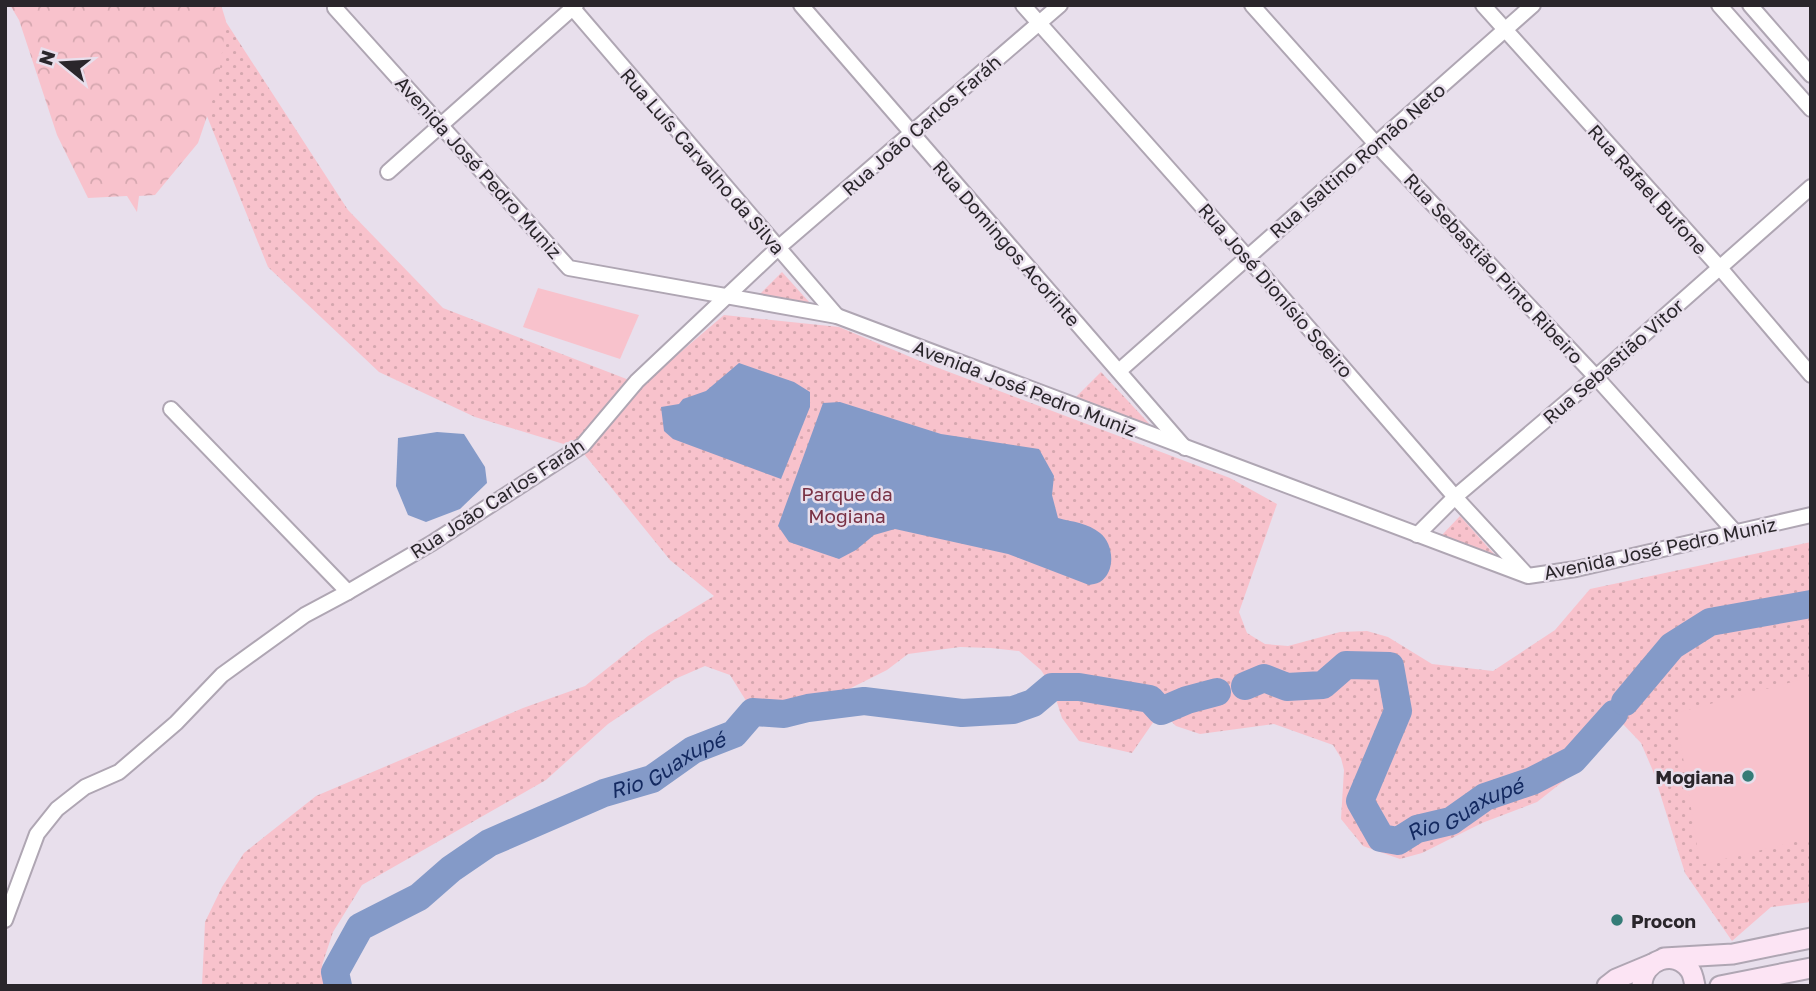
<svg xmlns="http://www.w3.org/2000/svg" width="1816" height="991" font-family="'Golos Text',sans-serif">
<defs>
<pattern id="green-dots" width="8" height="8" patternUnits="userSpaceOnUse" patternTransform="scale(1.75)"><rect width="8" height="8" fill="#f8c2cc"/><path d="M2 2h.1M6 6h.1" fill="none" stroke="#d5a7af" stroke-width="1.8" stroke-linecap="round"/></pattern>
<pattern id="forest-crowns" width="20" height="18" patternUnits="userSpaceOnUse" patternTransform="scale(1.75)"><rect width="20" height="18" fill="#f8c2cc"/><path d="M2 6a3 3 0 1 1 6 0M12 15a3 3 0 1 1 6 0" fill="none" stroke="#d5a7af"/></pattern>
</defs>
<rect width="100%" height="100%" fill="#e8dfec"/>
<g fill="url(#green-dots)">
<polygon points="162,5 215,5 348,210 443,308 642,385 724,315 839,327 920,361 1230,478 1277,504 1239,612 1247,633 1265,644 1288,646 1340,632 1367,631 1388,637 1432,664 1493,671 1555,630 1590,589 1811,542 1811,902 1771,907 1732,941 1685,873 1653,771 1641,743 1622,723 1584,765 1537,802 1482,823 1422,853 1400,859 1363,846 1341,819 1344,770 1341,758 1333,745 1274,724 1200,734 1176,726 1161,711 1132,753 1079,741 1062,718 1052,687 1041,670 1019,651 991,648 960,647 908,654 887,670 843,692 771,704 753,712 730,675 705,666 675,679 608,724 546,780 362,885 333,932 322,965 326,986 202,986 205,922 222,887 244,853 316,796 523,708 585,686 648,636 714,596 670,560 580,449 475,417 379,372 268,267"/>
<polygon points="782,272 810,303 758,296"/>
<polygon points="1101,372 1156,431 1076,397"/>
<polygon points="1460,516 1495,555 1441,536"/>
</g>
<polygon fill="url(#forest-crowns)" points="10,5 221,5 226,21 218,84 198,143 155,195 139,196 137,212 127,196 88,198 57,135 19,20"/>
<g fill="#f8c2cc">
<polygon points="538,288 639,315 620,359 523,327"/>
<polygon points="1811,677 1811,838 1700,865 1676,713"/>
</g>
<g fill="#849ac8">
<polygon points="739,363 794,382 810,392 810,407 781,479 673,439 664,431 661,407 679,404 683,399 706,391"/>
<path d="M840,402L941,434L1039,449L1054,476L1052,495L1058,518C1073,522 1088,523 1100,533C1114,544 1116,572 1100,582C1096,584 1092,584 1089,585L1008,554L895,529L874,535L856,550L839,559L789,542L778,526L823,403Z"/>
<polygon points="437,432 464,434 485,467 487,483 460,509 426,522 408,515 396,486 398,438"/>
</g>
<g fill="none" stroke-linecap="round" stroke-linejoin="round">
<g stroke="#849ac8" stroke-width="28">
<path id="s1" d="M1245,686L1264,678L1287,687L1323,685L1346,665L1390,666L1398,711L1360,801L1381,838L1398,841L1417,829L1451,821L1485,797L1532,781L1573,760L1614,714"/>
<polyline points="1625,702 1672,646 1710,622 1811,604"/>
<path id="s2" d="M338,986L335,972L360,927L419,897L451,869L489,843L604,793L652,779L693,750L734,734L753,712L784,714L808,708L864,701L962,713L1013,710L1033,703L1052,687H1079L1150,699L1161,711L1187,700L1217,692"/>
</g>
<g stroke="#afa6b3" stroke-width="18">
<g id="minor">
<polyline points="337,5 335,8 569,268 837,316 1528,576 1576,569 1811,515"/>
<polyline points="570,5 837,316"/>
<polyline points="801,5 1185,448"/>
<polyline points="1023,5 1247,257 1455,497 1525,573"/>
<polyline points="1252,5 1376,144 1596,377 1735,532"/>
<polyline points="1483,5 1720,268 1811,375"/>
<polyline points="1719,5 1811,109"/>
<polyline points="1750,5 1811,75"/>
<polyline points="388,172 576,5"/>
<polyline points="1119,371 1533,5"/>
<polyline points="171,409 348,592"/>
<polyline points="1417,535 1455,497 1596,377 1811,187"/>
<polyline points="5,920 37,834 57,809 85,787 119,772 176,723 222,675 305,615 348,592 432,543 583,445 637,381 778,248 1060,5"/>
</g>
</g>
<g stroke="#afa6b3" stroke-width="23">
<g id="secondary">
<polyline points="1664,958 1733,954 1811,938"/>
<polyline points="1607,986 1616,979 1652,964"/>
<path d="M1642,986C1642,960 1675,948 1690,970C1693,974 1694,981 1695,986"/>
<polyline points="1720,986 1811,968"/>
</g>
</g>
<use href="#minor" stroke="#fff" stroke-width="14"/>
<use href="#secondary" stroke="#fce4f4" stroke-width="19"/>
</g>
<g fill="#347c77" stroke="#e8dfec" stroke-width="2.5">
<circle cx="1748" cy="776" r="7"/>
<circle cx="1617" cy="920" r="7"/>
</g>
<g text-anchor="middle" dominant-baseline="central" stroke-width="5" stroke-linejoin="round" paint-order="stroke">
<g font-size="19" fill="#2a262b" stroke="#e8dfec">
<text transform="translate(921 125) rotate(-41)">Rua João Carlos Faráh</text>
<text transform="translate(1357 160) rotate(-41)">Rua Isaltino Romão Neto</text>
<text transform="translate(703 161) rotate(49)">Rua Luís Carvalho da Silva</text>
<text transform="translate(479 167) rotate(48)">Avenida José Pedro Muniz</text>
<text transform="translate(1648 189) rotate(48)">Rua Rafael Bufone</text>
<text transform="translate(1007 243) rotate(49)">Rua Domingos Acorinte</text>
<text transform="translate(1494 268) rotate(47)">Rua Sebastião Pinto Ribeiro</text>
<text transform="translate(1276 290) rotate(49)">Rua José Dionísio Soeiro</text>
<text transform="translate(1613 361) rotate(-41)">Rua Sebastião Vitor</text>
<text transform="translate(1025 388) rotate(21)">Avenida José Pedro Muniz</text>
<text transform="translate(497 498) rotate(-33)">Rua João Carlos Faráh</text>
<text transform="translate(1660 548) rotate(-12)">Avenida José Pedro Muniz</text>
</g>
<g font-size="19" fill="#793144" stroke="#e8dfec">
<text x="847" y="493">Parque da<tspan x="847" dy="22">Mogiana</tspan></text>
</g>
<g font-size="19" font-weight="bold" fill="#2a262b" stroke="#e8dfec" text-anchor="end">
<text x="1734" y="776">Mogiana</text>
<text x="1631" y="920" text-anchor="start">Procon</text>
</g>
<g font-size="21" font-style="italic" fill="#132960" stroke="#e8dfec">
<text stroke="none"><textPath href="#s2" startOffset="416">Rio Guaxupé</textPath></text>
<text stroke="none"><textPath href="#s1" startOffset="434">Rio Guaxupé</textPath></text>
</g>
</g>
<rect width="1816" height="991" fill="none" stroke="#2a262b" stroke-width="14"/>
<g transform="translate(63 63) rotate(288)" stroke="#e8dfec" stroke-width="5" paint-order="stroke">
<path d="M0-5L12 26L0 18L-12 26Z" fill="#2a262b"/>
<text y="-10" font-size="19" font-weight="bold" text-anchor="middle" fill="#2a262b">N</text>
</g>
</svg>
